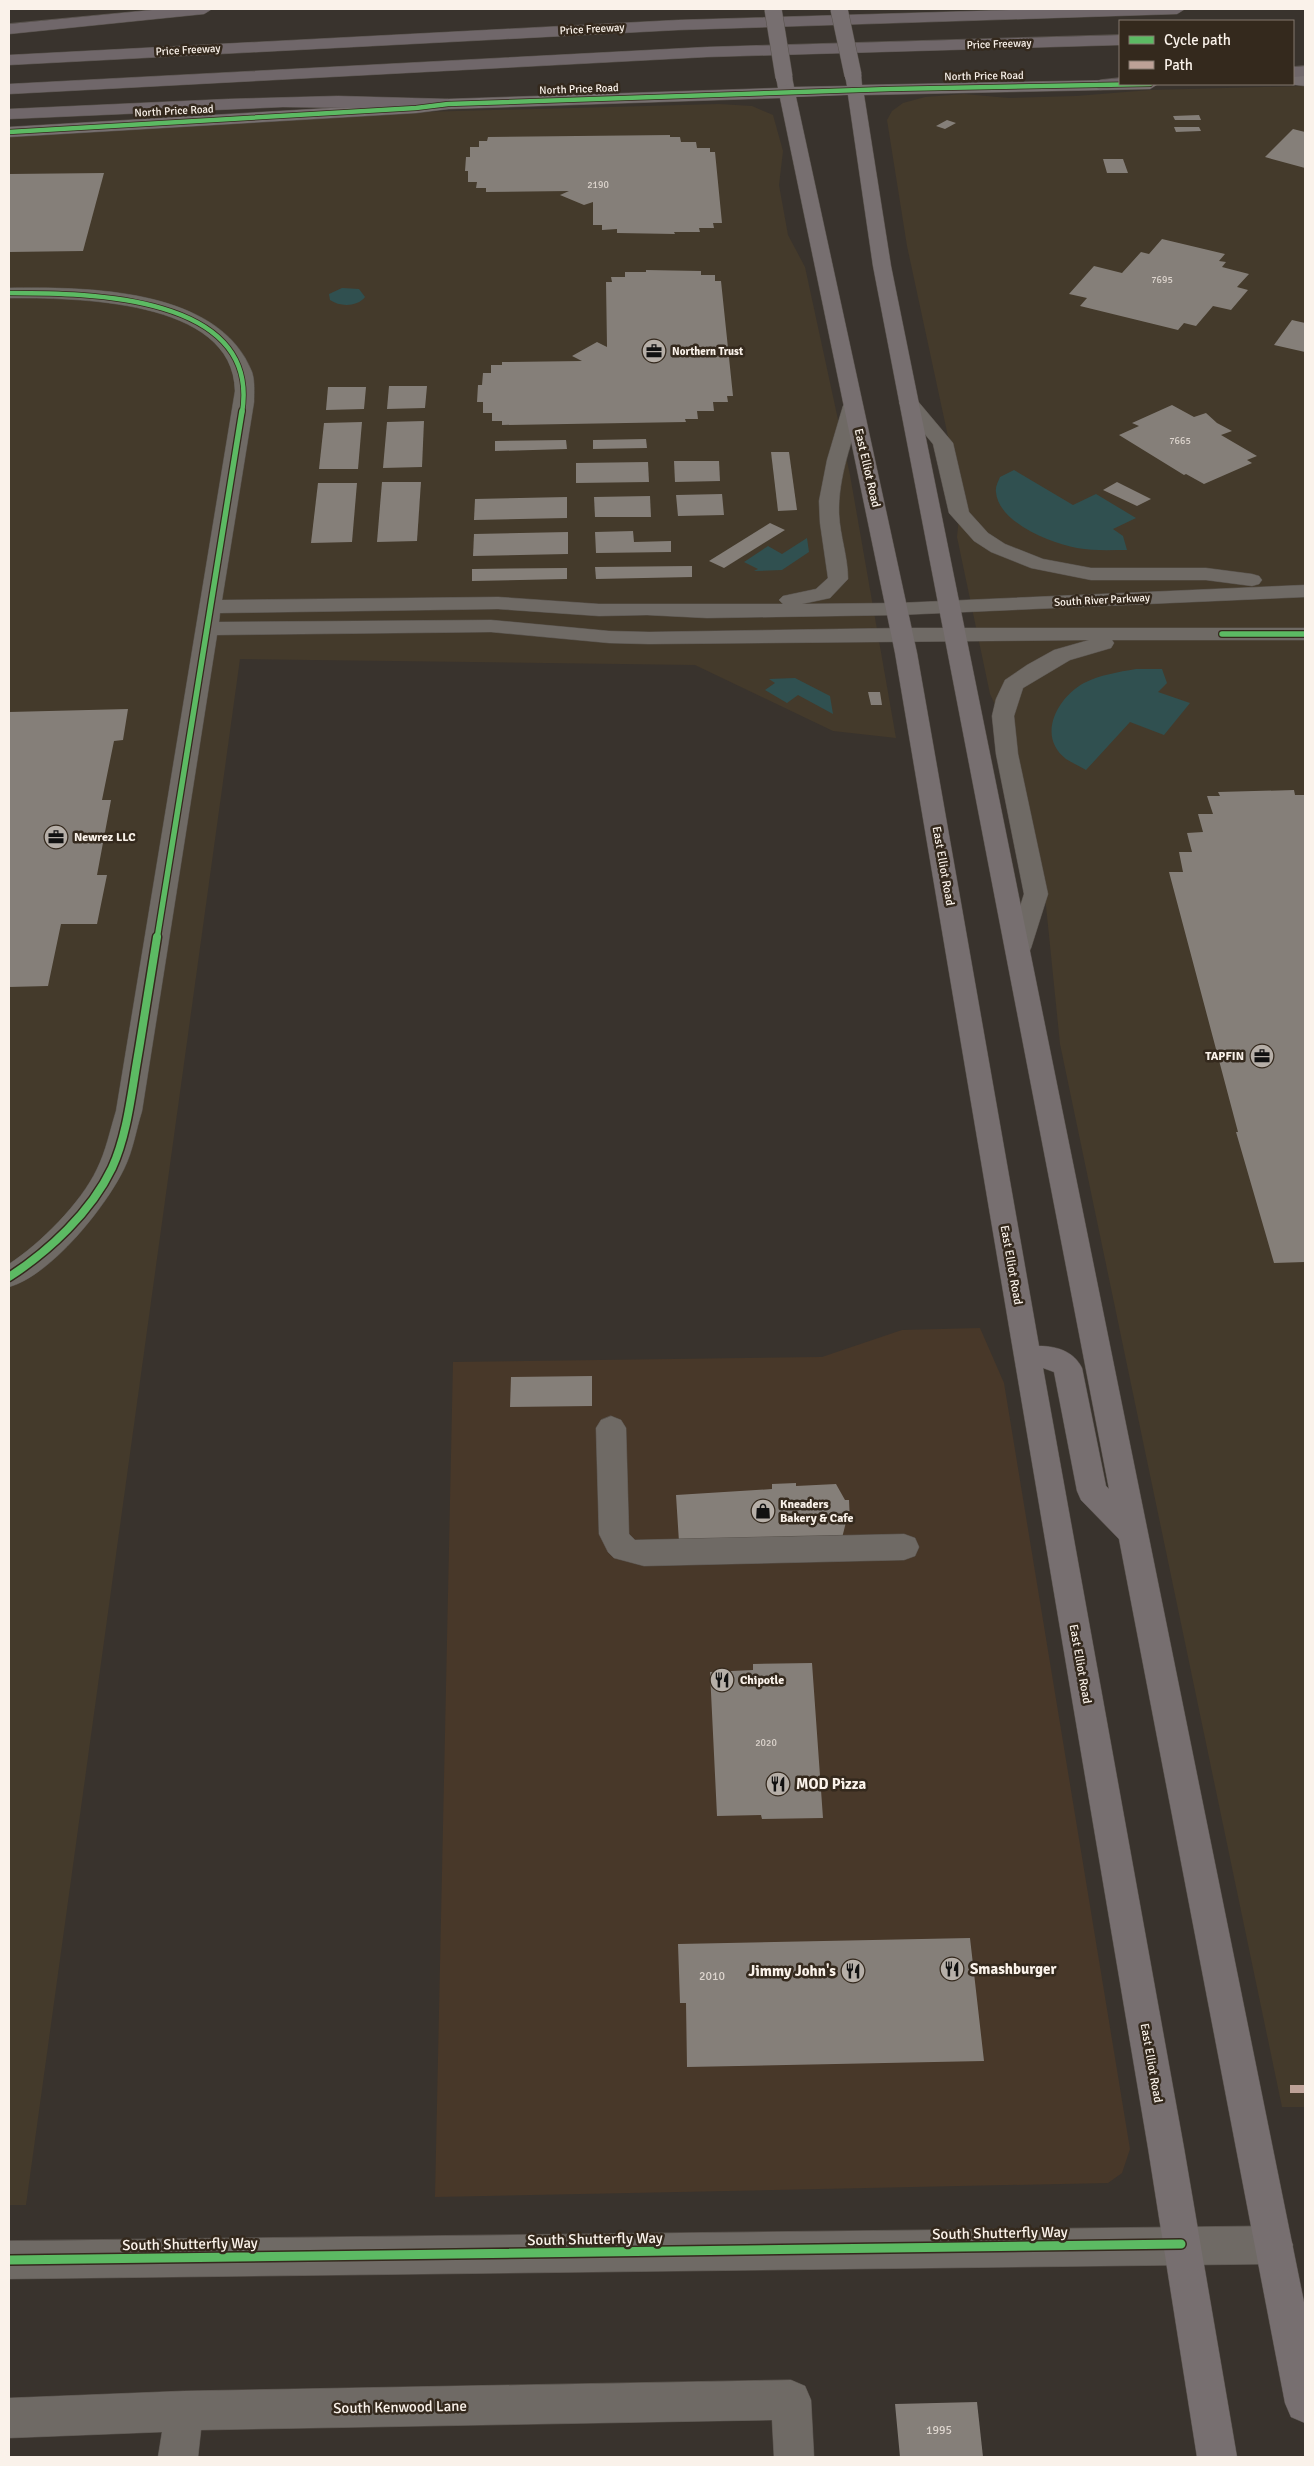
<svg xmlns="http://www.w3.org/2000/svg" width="1314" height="2466" font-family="Signika,sans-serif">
<rect width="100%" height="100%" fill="#39332d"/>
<polygon fill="#483829" points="980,1328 1004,1383 1130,2149 1122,2173 1108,2183 435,2197 453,1362 822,1357 902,1330"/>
<g fill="#443a2b">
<polygon points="1305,86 1305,2107 1282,2107 1060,1044 1045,896 1012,740 990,694 957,537 961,497 907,246 887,120 892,111 903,103 925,97 964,94 1009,98 1076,96 1150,90"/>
<polygon points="719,104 752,106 773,115 783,151 779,185 788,235 805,267 850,475 896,738 833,731 695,665 240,659 26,2205 9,2205 9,137 383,113"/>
</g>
<g fill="#305050">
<path d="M342,288L359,289L365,297C357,307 340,307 330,300L329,294Z"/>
<path d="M1014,470L1073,505L1096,494L1136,518L1113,529L1123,536L1127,550C1110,550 1093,551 1077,548C1050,543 998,522 996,492C995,487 998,482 1000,477Z"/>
<polygon points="807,538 809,552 782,570 754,571 758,569 744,562 768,546 782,554"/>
<path d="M1136,669H1162L1167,683L1158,692L1190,703L1164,735L1130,722L1086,770C1080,766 1072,763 1066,759C1036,736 1058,697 1084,683C1100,675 1118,672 1136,669Z"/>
<polygon points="795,678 830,696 833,714 798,695 787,703 765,690 775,683 769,679"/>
</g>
<g fill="#857f79">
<polygon points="1199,115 1201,120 1175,120 1173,116"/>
<polygon points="947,120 956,123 945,129 936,126"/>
<polygon points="1174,127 1199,127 1201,131 1176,132"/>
<polygon points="1293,129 1305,132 1305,168 1265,157"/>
<polygon points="670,135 670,137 680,137 681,142 696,142 697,148 710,148 710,152 715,152 722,223 713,223 714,228 699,228 700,232 674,232 675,234 617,233 617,229 602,230 602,225 593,225 593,202 584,205 560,195 569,191 486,192 486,188 476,188 477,182 468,182 468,171 465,171 466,157 470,157 470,147 479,147 479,141 487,141 488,137"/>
<polygon points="1103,159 1123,159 1128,173 1107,173"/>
<polygon points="104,173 83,251 9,252 9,174"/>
<polygon points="1162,239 1225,254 1219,261 1226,262 1222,267 1249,274 1237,287 1248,290 1231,310 1213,306 1196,326 1184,323 1178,330 1080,306 1087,298 1069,294 1094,266 1122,273 1141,252 1149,254"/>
<polygon points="646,270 701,271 701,275 715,275 715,281 721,281 733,396 727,396 728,402 713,402 714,411 697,411 698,419 685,419 686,422 502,425 502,421 492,421 492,413 483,413 483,402 477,402 478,385 482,385 483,373 491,373 491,365 502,365 502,362 582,361 572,356 597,342 607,347 606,282 612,282 611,277 625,277 625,272 646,272"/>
<polygon points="1292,320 1305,323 1305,352 1274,345"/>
<polygon points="389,386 427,386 425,408 387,409"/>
<polygon points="328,387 366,387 364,409 326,410"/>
<polygon points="1172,405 1194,417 1206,413 1217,423 1232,431 1221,435 1257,456 1247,460 1252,463 1204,484 1186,474 1184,475 1119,435 1139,426 1132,423"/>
<polygon points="424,421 422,467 383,468 387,422"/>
<polygon points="362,422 358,469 319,469 324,423"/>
<polygon points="646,439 647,448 593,449 593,440"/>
<polygon points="566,440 567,449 495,451 495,441"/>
<polygon points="771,452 789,452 797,510 778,511"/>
<polygon points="674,461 719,461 720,481 675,482"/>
<polygon points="648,462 649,482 576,483 576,463"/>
<polygon points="382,482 421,482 417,541 377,542"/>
<polygon points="1117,482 1151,499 1137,506 1103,490"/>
<polygon points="318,483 357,483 352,542 311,543"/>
<polygon points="722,494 724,515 678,516 676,495"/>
<polygon points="650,496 651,517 595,517 594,497"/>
<polygon points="567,497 567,518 474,520 475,499"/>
<polygon points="770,523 785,530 724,568 709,561"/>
<polygon points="633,531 634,542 671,541 671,552 596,553 595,532"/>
<polygon points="568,532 568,554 473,556 474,534"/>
<polygon points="692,566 692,577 596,579 595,567"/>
<polygon points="567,568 567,579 472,581 472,569"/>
<polygon points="868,692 880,692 882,705 871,705"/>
<polygon points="128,709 123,740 114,741 102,800 111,800 97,875 107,875 97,924 61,924 48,986 9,987 9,712"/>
<polygon points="1294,790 1295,795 1305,795 1305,1262 1274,1263 1236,1132 1238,1132 1169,872 1183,872 1179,852 1192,852 1187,833 1203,832 1198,814 1213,814 1207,796 1220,796 1218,792"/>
<polygon points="592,1376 592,1406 510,1407 511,1377"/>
<polygon points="796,1483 796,1486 836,1484 845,1500 849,1500 850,1522 846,1522 842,1538 679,1542 676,1495 772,1489 772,1484"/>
<polygon points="812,1663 823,1818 762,1819 761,1815 717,1816 710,1672 753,1670 753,1664"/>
<polygon points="970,1938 984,2061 687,2067 686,2003 680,2003 678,1944"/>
<polygon points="977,2402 983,2457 900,2457 895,2404"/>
</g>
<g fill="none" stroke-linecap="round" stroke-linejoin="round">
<g stroke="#58524c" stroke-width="1">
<g id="minor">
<path d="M9,288C84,287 219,287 252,372C255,381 254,392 254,402L222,600L498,597L599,604H783L779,600L783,596L816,589L828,578L820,523L819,501L827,460L843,406L846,402H860L863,406C852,441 838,477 839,514C840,536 848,557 848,579L830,598L802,604L898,603L1305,585V597L898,615L707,618L647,615L599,616L498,609L220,613L219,622L491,620L609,631L649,632L903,628H1305V640H1112L1114,643L1111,648L1070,660L1023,688L1014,716L1018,754L1048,894L1031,948L1028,954L1019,956L1010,954L1007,948L1024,894L996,754L992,716L996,699L1005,680L1027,665L1054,650L1089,640L649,644L609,643L491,632L217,635L142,1111C136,1130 133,1151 124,1169C105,1208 51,1275 9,1287V1264C40,1244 81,1203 97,1169C106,1151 110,1130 116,1111L235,391C234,298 73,298 9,298Z"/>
<polygon points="909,397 916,399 953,443 969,512 988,533 1005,544 1043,559 1091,568 1206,568 1252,574 1259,576 1262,580 1259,584 1252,586 1206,580 1091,580 1031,568 991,552 974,541 949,513 933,444 899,403 902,399"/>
<polygon points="611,1416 621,1420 626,1428 629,1534 635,1540 904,1534 915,1538 919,1547 915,1556 904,1560 644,1566 614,1558 608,1552 599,1534 596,1428 601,1420"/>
<polygon points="1274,2226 1287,2232 1293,2245 1287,2258 1274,2264 9,2279 9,2241"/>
<polygon points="791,2380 805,2386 811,2400 814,2457 774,2457 772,2420 201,2430 198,2457 158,2457 162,2432 9,2438 9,2398 184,2391"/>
</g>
</g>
<g stroke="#58524c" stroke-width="1">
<g id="major">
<path d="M853,70L861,75L862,85L1120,80V84H1158L1150,89L864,95L891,266L1305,2307V2423L1291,2417L1285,2403L1119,1539L1081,1500L1077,1491L1054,1372L1043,1368L1184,2148L1237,2457H1197L1148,2148L895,653L780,98L448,109L416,113L9,137V127L416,103L448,99L778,88L776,77L784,72L792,77L794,87L847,86L845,75ZM848,95L873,266L1109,1489L1106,1486L1082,1368C1074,1352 1058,1346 1039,1346L917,653L796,97Z"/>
<polygon points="1293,76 1305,76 1305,86 1287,84 1293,84"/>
</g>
</g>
<g stroke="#58524c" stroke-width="1">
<g id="highway">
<polygon points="162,9 212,9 204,14 9,34 9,24"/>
<polygon points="1043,9 1185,9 1177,14 678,30 9,65 9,55 678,20"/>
<polygon points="1120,35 1120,45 707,57 9,94 9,84 707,47"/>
<polygon points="1305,66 1305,76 1293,77 1293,67"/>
<polygon points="1120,78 1120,84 1127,84 1126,86 1100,90 1092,85 1100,80"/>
<polygon points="338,96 448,99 456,104 448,109 283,107 9,119 9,109 228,99"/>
</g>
</g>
<use href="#minor" fill="#6f6a65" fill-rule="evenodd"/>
<use href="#major" fill="#776f70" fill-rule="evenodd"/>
<use href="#highway" fill="#70676a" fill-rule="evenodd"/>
<g stroke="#58524c" stroke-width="18" stroke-linecap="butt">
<g id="major-bridge">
<polyline points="773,9 784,77"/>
<polyline points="839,9 853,75"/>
</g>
</g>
<use href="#major-bridge" stroke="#776f70" stroke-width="17"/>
<polyline stroke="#bda197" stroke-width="8" stroke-dasharray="16 8" stroke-linecap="butt" points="1290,2089 1305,2089"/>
<g stroke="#34291d" stroke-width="6">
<g id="cycleway-far3">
<polyline points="9,132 416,108 448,104 890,89 1150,84"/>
<path d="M9,293C87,293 262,294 242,413"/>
</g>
</g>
<g stroke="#34291d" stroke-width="8">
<g id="cycleway-far2">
<polyline points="1222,634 1305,634"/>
<polyline points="157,939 242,411"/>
</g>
</g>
<g stroke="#34291d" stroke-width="11">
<path id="cycleway-far1" d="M9,1277C49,1251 91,1212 112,1168C127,1135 131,1096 137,1061C144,1020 150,979 157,937"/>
</g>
<g stroke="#34291d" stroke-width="12">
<polyline id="cycleway" points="9,2260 1181,2244"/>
</g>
<use href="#cycleway-far3" stroke="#5cba63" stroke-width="4.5"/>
<use href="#cycleway-far2" stroke="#5cba63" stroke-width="5.5"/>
<use href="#cycleway-far1" stroke="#5cba63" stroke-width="8"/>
<use href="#cycleway" stroke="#5cba63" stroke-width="9"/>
</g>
<defs>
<g id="office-disc" transform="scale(1.25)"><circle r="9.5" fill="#b6afa8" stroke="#34291d"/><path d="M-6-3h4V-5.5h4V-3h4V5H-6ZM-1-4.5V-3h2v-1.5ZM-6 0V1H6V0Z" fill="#111"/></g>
<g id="shop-disc" transform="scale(1.25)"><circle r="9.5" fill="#b6afa8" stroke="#34291d"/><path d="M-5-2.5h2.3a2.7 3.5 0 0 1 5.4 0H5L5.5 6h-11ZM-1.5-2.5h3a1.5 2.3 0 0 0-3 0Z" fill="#111"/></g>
<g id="restaurant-disc" transform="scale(1.25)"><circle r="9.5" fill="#b6afa8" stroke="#34291d"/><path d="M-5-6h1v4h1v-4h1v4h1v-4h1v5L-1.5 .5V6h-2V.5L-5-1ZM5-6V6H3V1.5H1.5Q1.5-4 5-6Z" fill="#111"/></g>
</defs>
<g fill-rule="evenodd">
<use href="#office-disc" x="654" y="351"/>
<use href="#office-disc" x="56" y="837"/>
<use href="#office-disc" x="1262" y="1056"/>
<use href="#shop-disc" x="763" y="1511"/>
<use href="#restaurant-disc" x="722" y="1680"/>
<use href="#restaurant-disc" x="778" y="1784"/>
<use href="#restaurant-disc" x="952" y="1969"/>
<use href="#restaurant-disc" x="853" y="1971"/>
</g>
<g text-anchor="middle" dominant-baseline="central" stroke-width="5" stroke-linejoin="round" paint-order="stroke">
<g font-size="10" fill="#ddd5ce">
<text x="598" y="185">2190</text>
<text x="1162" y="280">7695</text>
<text x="1180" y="441">7665</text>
<text x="766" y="1743">2020</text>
</g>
<g font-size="11" fill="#faf2ea" stroke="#34291d">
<text transform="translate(592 29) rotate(-3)">Price Freeway</text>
<text transform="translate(999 44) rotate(-2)">Price Freeway</text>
<text transform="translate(188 50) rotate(-3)">Price Freeway</text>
<text transform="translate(984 76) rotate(-1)">North Price Road</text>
<text transform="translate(579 89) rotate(-2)">North Price Road</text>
<text transform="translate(174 111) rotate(-3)">North Price Road</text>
<text transform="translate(1102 600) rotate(-3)">South River Parkway</text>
</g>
<g font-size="11" font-weight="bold" fill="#faf2ea" stroke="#34291d" text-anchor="start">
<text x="672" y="351">Northern Trust</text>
</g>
<g font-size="12" fill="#faf2ea" stroke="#34291d">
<text transform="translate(867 468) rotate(77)">East Elliot Road</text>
<text transform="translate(943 866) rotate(80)">East Elliot Road</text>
<text transform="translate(1011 1265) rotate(80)">East Elliot Road</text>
<text transform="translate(1080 1664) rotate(80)">East Elliot Road</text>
<text transform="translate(1151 2063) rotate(80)">East Elliot Road</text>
</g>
<g font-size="12" font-weight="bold" fill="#faf2ea" stroke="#34291d" text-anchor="start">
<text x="74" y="837">Newrez LLC</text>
<text x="1244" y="1056" text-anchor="end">TAPFIN</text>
<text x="780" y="1504">Kneaders<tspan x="780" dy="14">Bakery &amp; Cafe</tspan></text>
<text x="740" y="1680">Chipotle</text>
</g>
<g font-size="12" fill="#ddd5ce">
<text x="712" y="1976">2010</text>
<text x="939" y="2430">1995</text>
</g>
<g font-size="15" font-weight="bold" fill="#faf2ea" stroke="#34291d" text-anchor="start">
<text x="796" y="1784">MOD Pizza</text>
<text x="970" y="1969">Smashburger</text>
<text x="836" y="1971" text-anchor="end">Jimmy John's</text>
</g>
<g font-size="15" fill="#faf2ea" stroke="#34291d">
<text transform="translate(1000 2233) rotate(-1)">South Shutterfly Way</text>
<text transform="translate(595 2239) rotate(-1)">South Shutterfly Way</text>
<text transform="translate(190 2244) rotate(-1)">South Shutterfly Way</text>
<text transform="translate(400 2407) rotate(-1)">South Kenwood Lane</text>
</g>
</g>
<rect width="1314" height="2466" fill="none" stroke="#faf2ea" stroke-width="20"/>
<rect x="1119" y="20" width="175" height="65" fill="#34291d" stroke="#83796f"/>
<rect x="1129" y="36" width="25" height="8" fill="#5cba63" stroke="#83796f"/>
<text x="1164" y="45" font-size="15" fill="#faf2ea">Cycle path</text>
<rect x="1129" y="61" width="25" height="8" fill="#bda197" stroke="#83796f"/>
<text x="1164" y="70" font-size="15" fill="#faf2ea">Path</text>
</svg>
